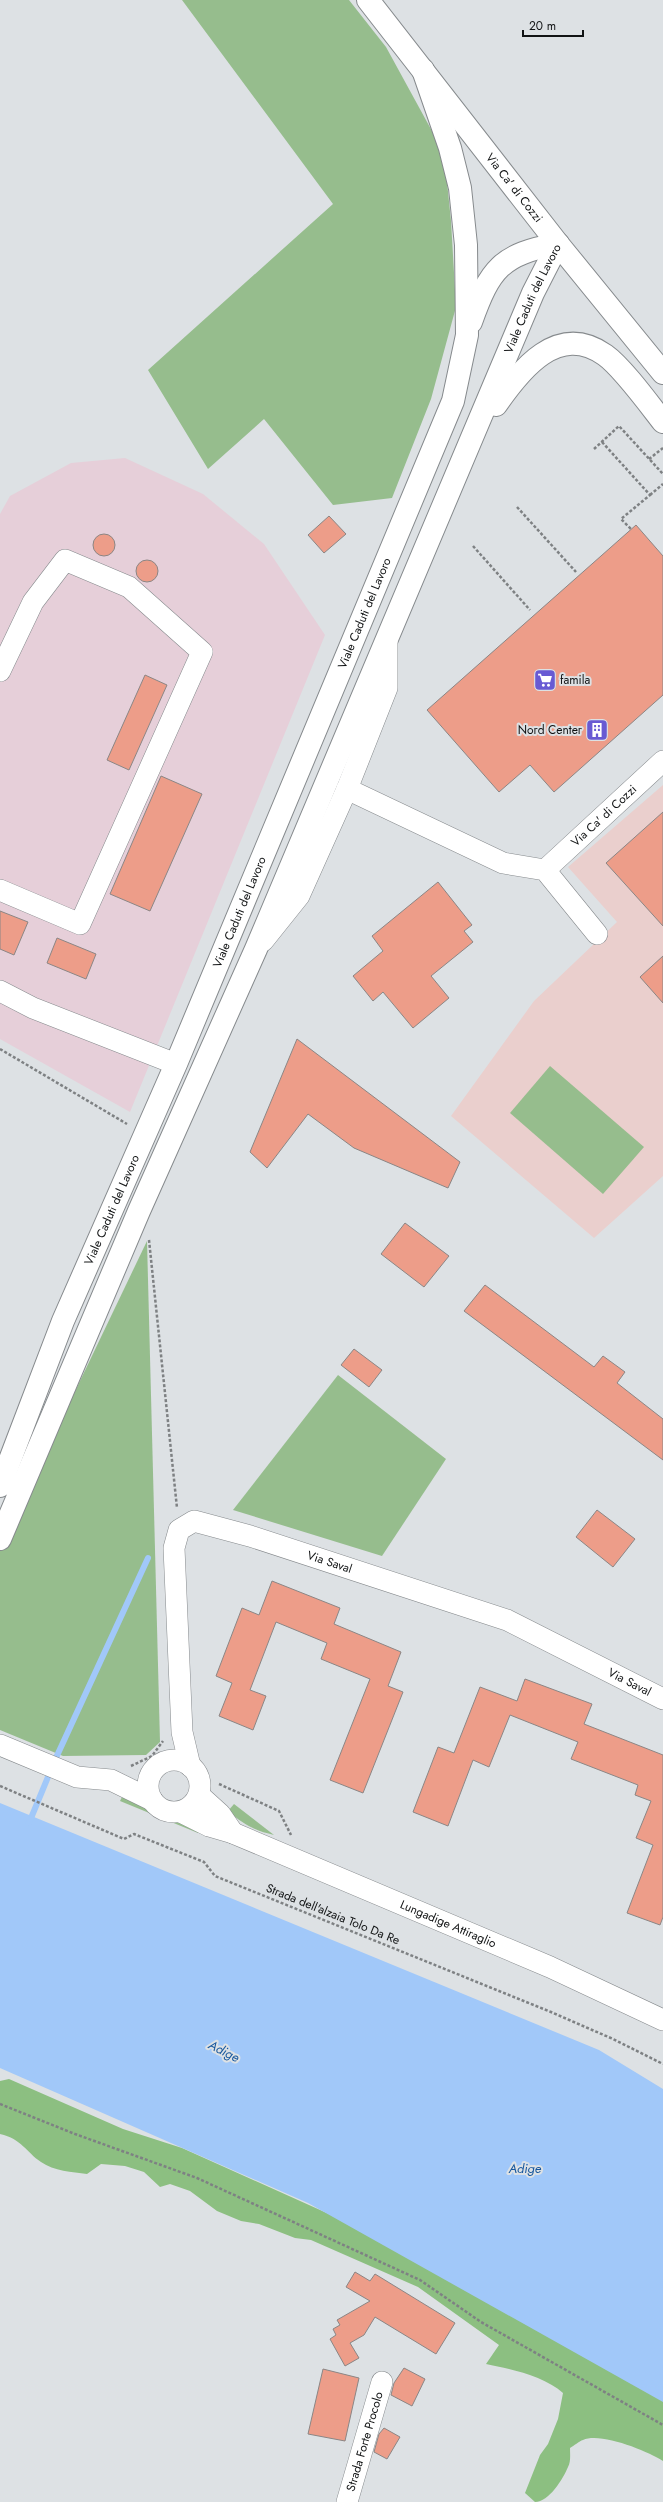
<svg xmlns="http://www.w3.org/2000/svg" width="663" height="2502" font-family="Jost,sans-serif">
<rect width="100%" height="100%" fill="#dde1e4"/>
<polygon fill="#e6cfd9" points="125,458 203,494 264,544 325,635 130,1112 0,1039 0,514 10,496 71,463"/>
<polygon fill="#eacfcd" points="663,785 663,1176 594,1238 451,1116 534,1001 617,922 568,867"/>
<g fill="#96bd8d">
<polygon points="182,0 349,0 386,47 444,153 451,221 456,307 431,399 392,498 333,505 264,419 208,469 148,370 333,204"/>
<polygon points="550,1066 644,1147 603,1194 510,1113"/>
<polygon points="147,1241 160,1742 146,1755 63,1756 0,1730 0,1548"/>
<polygon points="338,1375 446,1459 382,1556 233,1510"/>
<polygon points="122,1797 143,1803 163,1816 180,1819 200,1828 198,1833 120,1801"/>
<path d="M234,1804L274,1835C255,1831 243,1824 228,1811Z"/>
</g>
<path fill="#8cbf81" d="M9,2079L123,2129L182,2148L369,2232L663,2380V2461C647,2451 601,2432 583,2440C579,2441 574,2446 570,2448C570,2454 571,2462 568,2467C563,2479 549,2502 535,2502L525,2493L540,2455L548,2444L558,2419L563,2393C544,2376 511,2369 486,2364L499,2345L418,2287L311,2240L295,2238L259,2224L241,2221L217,2211L190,2191L170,2184L160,2187L144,2172L125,2166L101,2164L87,2174C72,2172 54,2171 41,2162C26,2152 22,2139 0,2134V2081Z"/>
<polygon fill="#a1c8f9" points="0,1803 599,2050 663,2089 663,2402 308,2203 0,2068"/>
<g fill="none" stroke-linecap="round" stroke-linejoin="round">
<polyline stroke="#a1c8f9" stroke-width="6" points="29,1823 55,1760 148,1558"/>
</g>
<g fill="#ed9d89" stroke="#8b8685">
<polygon points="329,516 346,534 324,553 308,535"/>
<polygon points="636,525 663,556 663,695 554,792 530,765 499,792 427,710"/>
<circle cx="104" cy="545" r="11"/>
<circle cx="147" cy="571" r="11"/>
<polygon points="145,675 167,685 129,770 107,760"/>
<polygon points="161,776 202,794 150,911 110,894"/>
<polygon points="663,812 663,926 606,863"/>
<polygon points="438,882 472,925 464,931 473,942 431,976 449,998 413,1028 383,992 373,1001 353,976 383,951 372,936"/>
<polygon points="0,911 28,922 14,955 0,949"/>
<polygon points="57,938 96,954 86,979 47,963"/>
<polygon points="663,956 663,1003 640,977"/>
<polygon points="297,1039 460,1162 448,1188 354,1148 308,1114 267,1168 250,1152"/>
<polygon points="405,1223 449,1256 424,1287 381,1254"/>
<polygon points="485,1285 594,1367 603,1356 625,1372 617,1383 663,1419 663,1460 464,1311"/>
<polygon points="354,1349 382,1370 369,1387 341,1365"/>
<polygon points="597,1510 635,1539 613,1567 576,1537"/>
<polygon points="272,1581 340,1608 334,1624 401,1652 388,1686 403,1692 363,1793 330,1780 370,1679 321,1659 327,1643 276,1622 250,1690 266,1696 253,1730 219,1716 232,1683 216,1676 242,1608 259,1615"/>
<polygon points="525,1679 592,1704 584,1724 663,1755 663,1917 660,1925 627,1913 653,1845 636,1838 651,1801 635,1795 638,1785 571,1759 578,1742 510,1715 489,1767 473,1760 448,1826 413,1812 438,1747 454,1753 480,1687 517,1701"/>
<polygon points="355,2272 370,2281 375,2274 455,2323 436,2354 375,2317 364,2335 350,2343 359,2358 345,2366 330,2339 336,2335 333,2329 340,2325 337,2320 370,2301 346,2287"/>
<polygon points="404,2368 425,2379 412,2406 391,2395 394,2383"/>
<polygon points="323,2369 359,2378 345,2441 308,2434"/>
<polygon points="384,2428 400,2437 387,2459 374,2452 379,2434"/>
</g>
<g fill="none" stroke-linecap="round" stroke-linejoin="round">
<g stroke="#868a8d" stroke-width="22">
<g id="minor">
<polyline points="0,671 33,602 65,560 129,587 202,652 80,924 0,890"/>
<polyline points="347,789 503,863 545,870 597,934"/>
<path id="s1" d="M545,870L663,761"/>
<polyline points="263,941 299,896 347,789 387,688 387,639"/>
<polyline points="0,991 33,1008 176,1064"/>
<polyline points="0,1745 77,1777 111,1780 152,1800"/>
<circle cx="174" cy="1786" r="26"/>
<path id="s2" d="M190,1766L182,1732L174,1548L179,1530L194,1521L250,1536L507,1620L663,1699"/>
<polyline points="199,1795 220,1814 233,1833"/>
<path id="s3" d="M181,1812L209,1826L233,1833L550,1967L663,2020"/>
<path id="s4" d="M347,2502L382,2382"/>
</g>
</g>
<g stroke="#868a8d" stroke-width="24">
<g id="major">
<path id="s5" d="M368,0L558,244L663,373"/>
<path d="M471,322C490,269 501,254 558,244"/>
<path d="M496,405C521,369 558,322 605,355C622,367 649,404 663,422"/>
<path id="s6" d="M0,1486L63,1321L176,1064L453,401L467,335L466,245L460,188L450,148L423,70"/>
<path id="s7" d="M0,1539L139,1211L256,949L533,293L558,244"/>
</g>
</g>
<g stroke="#7e8183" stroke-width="2.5" stroke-dasharray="3 2" stroke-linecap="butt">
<polyline points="602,442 650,495 621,519 631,529"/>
<polyline points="594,449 619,426 663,474"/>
<polyline points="649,459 663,448"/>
<polyline points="650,495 663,484"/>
<polyline points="517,507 576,572"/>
<polyline points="473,546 530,610"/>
<polyline points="0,1049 127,1124"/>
<polyline points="149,1240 177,1508"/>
<polyline points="131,1766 152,1756 163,1741"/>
<polyline points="219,1784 279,1811 291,1835"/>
<polyline points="0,1786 124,1839 134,1834 204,1862 215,1876 551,2012 613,2039 663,2064"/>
<polyline points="0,2104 75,2134 197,2178 420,2280 481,2322 663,2425"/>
</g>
<use href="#minor" stroke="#fff" stroke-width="21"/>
<use href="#major" stroke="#fff" stroke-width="22"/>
</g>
<defs>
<g id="supermarket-square" transform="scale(1.15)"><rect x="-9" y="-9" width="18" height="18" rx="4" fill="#685ad3" stroke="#dde1e4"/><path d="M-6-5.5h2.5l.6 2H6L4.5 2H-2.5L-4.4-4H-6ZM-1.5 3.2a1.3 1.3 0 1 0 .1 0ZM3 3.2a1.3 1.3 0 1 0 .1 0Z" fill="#fff"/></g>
<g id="building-square" transform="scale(1.15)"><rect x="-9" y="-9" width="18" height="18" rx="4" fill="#685ad3" stroke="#dde1e4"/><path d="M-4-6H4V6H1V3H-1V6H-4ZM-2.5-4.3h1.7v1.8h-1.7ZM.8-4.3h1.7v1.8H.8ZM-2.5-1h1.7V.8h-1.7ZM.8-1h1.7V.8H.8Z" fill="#fff"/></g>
</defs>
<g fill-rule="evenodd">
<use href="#supermarket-square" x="545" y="680"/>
<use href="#building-square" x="597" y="730"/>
</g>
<g text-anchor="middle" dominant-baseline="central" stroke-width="4" stroke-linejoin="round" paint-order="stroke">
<g font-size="12" fill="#111314" stroke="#dde1e4">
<text stroke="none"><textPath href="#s5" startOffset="238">Via Ca' di Cozzi</textPath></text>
<text stroke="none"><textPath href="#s7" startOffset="1350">Viale Caduti del Lavoro</textPath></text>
<text stroke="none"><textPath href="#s6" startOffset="946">Viale Caduti del Lavoro</textPath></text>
<text stroke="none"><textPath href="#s1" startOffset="80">Via Ca' di Cozzi</textPath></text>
<text stroke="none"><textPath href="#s6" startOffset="622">Viale Caduti del Lavoro</textPath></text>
<text stroke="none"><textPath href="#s6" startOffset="298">Viale Caduti del Lavoro</textPath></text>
<text stroke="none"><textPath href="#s2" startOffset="397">Via Saval</textPath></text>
<text stroke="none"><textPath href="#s2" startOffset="721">Via Saval</textPath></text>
<text transform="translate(333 1914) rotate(22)">Strada dell'alzaia Tolo Da Re</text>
<text stroke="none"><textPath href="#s3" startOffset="290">Lungadige Attiraglio</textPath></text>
<text stroke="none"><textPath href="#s4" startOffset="63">Strada Forte Procolo</textPath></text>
</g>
<g font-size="12" fill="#111314" stroke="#dde1e4" text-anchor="start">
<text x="560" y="680">famila</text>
<text x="582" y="730" text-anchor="end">Nord Center</text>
</g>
<g font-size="13" font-style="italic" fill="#18589e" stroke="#dde1e4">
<text transform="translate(224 2051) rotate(27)">Adige</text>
<text x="525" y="2168">Adige</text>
</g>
</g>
<path d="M523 30v6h60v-6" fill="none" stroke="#111314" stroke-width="2"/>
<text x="529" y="30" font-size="12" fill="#111314" stroke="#dde1e4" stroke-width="3" paint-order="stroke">20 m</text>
</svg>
